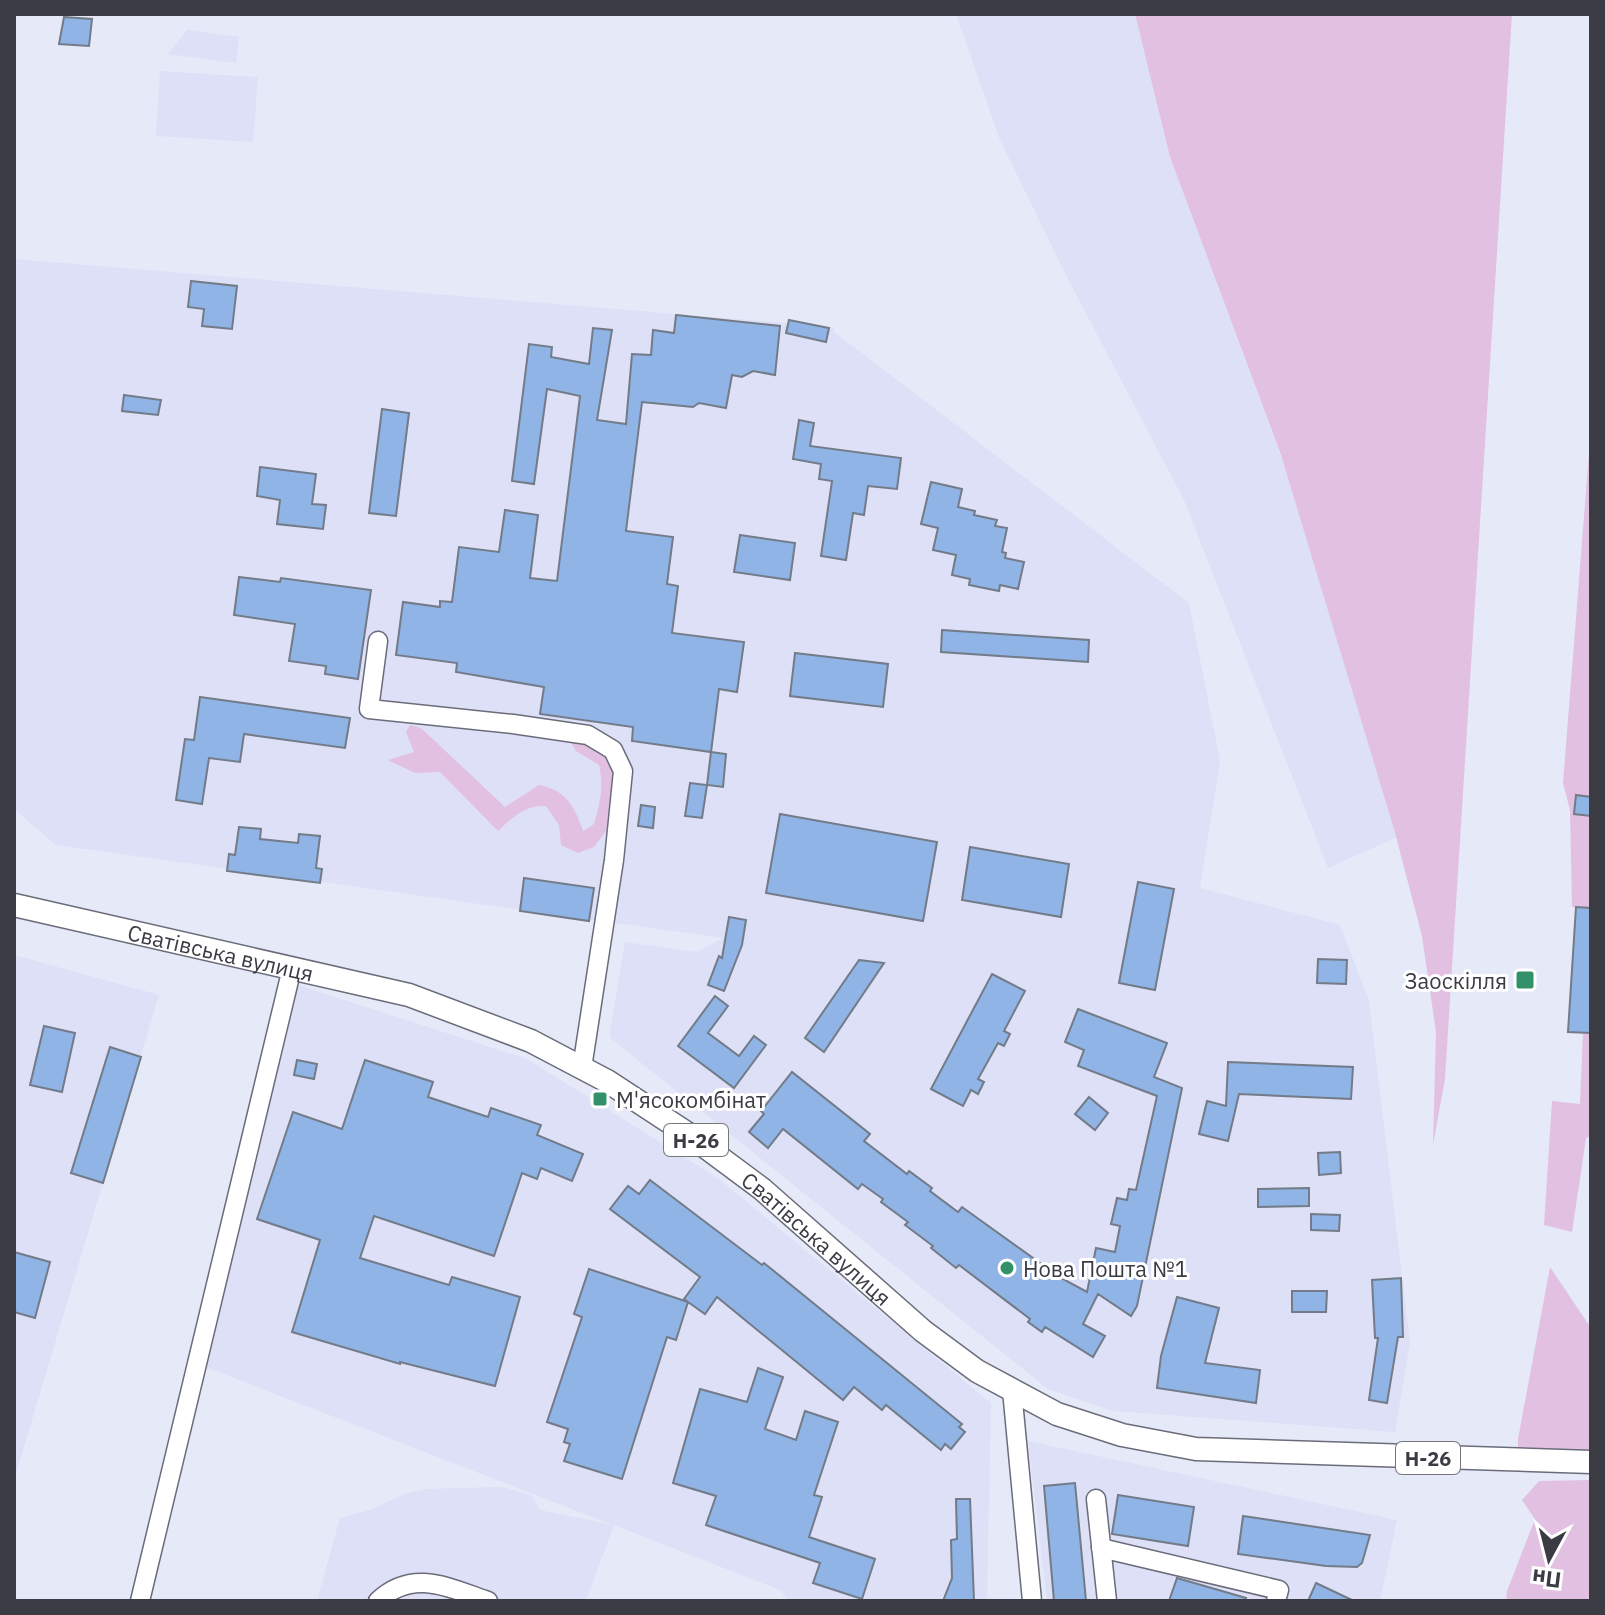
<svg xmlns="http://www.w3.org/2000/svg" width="1605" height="1615" font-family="'IBM Plex Sans',sans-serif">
<rect width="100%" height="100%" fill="#e6e9f8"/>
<g fill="#dde0f7">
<polygon points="956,14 1135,14 1170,157 1284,465 1424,825 1328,868 1184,500 1068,279 1000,140"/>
<polygon points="187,30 239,37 236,63 168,54"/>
<polygon points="160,71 258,77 253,142 156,136"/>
<polygon points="14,259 834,327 833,331 1189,603 1220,761 1200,888 1340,925 1369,1001 1410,1342 1395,1432 1113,1411 1048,1389 609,1037 625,942 696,952 724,938 56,845 14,809"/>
<polygon points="14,955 159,995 14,1480"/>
<polygon points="298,985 527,1059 719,1179 991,1403 987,1601 789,1601 780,1590 614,1525 586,1601 317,1601 340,1518 370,1510 407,1493 425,1489 502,1487 531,1495 540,1510 613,1525 206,1367"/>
<polygon points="1028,1441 1397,1520 1380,1601 1047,1601"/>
</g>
<g fill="#e2c0e1">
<polygon points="1135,14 1512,14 1445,1079 1433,1145 1436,1032 1422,936 1394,829 1281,455 1170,157"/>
<polygon points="1591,428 1591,908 1572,907 1570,810 1563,783"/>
<path d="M410,725L421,728L505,807L539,785C566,790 575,807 583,831L594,824C600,804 604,786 599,765L576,751L568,737L577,738L608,754L614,772L606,831L594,847L578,853L561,845L559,825L546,806C525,805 513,817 498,831L440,772L415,773L388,760L414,752L406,732Z"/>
<polygon points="1583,1033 1591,1033 1591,1136 1586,1138 1572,1232 1544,1225 1552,1101 1580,1104"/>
<polygon points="1550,1267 1591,1328 1591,1453 1518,1452 1518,1439"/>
<polygon points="1591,1480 1591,1601 1506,1601 1507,1591 1535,1519 1522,1500 1539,1481"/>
</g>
<g fill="#8fb4e5" stroke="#727b87" stroke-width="2">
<polygon points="64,17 92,19 89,46 59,44"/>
<polygon points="191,281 237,286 232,329 202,326 204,309 188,307"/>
<polygon points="676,315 780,326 775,375 753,371 742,377 732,375 726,408 699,403 693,407 642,402 626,531 673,537 667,584 678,586 672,633 744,642 737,692 719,689 711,752 632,741 633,727 540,714 544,687 456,672 457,663 396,655 403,602 440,607 440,601 452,602 459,547 499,552 505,510 538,515 530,578 557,581 580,396 547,389 534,484 512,481 529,344 552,347 551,357 589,364 593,328 612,330 597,420 626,424 632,354 651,355 653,330 674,333"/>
<polygon points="789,320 829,328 826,342 786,333"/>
<polygon points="124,395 161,400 158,415 122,411"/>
<polygon points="382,409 409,413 396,516 369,513"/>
<polygon points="799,420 814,423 810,446 901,458 897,489 868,486 864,515 853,513 846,560 821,556 832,481 819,479 821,464 793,459"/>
<polygon points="260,467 316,474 312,504 326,505 323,529 277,524 280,500 257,496"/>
<polygon points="931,482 962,489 958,507 975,511 974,515 997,520 995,526 1007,528 1002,552 1006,553 1005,558 1024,562 1018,589 1000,585 999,591 969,585 970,579 952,575 956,555 933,550 938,528 921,524"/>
<polygon points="740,535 795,543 790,580 734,572"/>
<polygon points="239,577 280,582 281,578 371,590 358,679 325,674 326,666 289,661 295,624 234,615"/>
<polygon points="942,630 1089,640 1088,662 941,652"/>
<polygon points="795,653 888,664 883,707 790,696"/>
<polygon points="200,697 350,718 345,748 244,734 240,762 209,758 202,804 176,800 185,739 194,740"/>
<polygon points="711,752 726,754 723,787 707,785"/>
<polygon points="690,783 707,785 702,818 685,816"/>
<polygon points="1576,795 1591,797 1591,816 1574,814"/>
<polygon points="641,805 655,807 653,828 638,826"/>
<polygon points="780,814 937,842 923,921 766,893"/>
<polygon points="239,827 261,829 260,839 298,843 299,834 320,836 316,868 322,869 320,883 227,871 229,854 235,855"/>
<polygon points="970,847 1069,864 1061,917 962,900"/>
<polygon points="524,878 594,888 589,921 520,911"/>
<polygon points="1138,882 1174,889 1155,990 1119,983"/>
<polygon points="1576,907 1591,908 1591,1033 1568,1032"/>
<polygon points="729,917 746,920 742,945 724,991 708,985 719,956 722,958"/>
<polygon points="1318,959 1347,960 1346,984 1317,983"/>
<polygon points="859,960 884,963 824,1052 805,1038"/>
<polygon points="992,974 1025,991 1004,1031 1010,1034 1004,1046 998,1043 978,1079 984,1082 978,1094 971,1090 963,1106 931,1089"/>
<polygon points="715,996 728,1006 708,1033 739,1056 754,1036 766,1045 734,1088 678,1046"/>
<polygon points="1078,1009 1167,1043 1154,1077 1182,1088 1137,1306 1131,1316 1098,1294 1083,1324 1105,1336 1093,1357 1045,1327 1042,1332 1028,1322 1030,1319 959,1265 956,1268 931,1248 933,1246 905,1225 908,1222 881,1202 883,1199 862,1184 858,1189 783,1129 768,1148 749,1132 764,1114 761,1111 792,1072 870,1134 864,1141 907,1174 909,1171 932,1188 930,1191 958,1212 962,1207 1061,1278 1087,1292 1096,1248 1115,1252 1120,1226 1111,1224 1117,1198 1127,1200 1129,1189 1136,1190 1157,1096 1078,1066 1084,1050 1065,1042"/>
<polygon points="44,1026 75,1033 62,1092 30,1085"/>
<polygon points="110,1047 141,1057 103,1183 71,1173"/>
<polygon points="297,1060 317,1064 314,1079 294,1075"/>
<polygon points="365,1060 433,1082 428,1097 488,1117 491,1108 541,1125 537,1135 583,1154 572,1181 541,1168 537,1179 522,1173 494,1256 374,1216 360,1258 449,1285 452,1277 520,1297 495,1386 400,1362 400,1364 292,1332 320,1240 257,1219 293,1112 342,1129"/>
<polygon points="1228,1062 1353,1067 1351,1099 1239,1094 1228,1141 1199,1134 1207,1101 1226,1106"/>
<polygon points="1089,1097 1108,1113 1095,1130 1075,1114"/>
<polygon points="1340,1152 1341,1173 1319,1175 1318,1153"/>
<polygon points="650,1180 762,1265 764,1263 962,1424 959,1427 965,1432 951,1449 945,1444 941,1450 886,1405 882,1410 854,1387 843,1400 717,1297 705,1314 688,1302 676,1340 667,1337 622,1479 564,1461 570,1444 564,1442 568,1429 547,1422 582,1317 574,1314 589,1269 688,1302 684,1299 700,1277 610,1209 628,1186 639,1194"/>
<polygon points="1309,1188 1309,1206 1258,1207 1258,1189"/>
<polygon points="1311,1214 1340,1215 1339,1231 1311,1230"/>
<polygon points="14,1252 50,1262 35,1318 14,1312"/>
<polygon points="1401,1278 1403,1337 1398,1337 1387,1403 1369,1400 1378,1338 1375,1338 1372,1280"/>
<polygon points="1292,1291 1327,1291 1326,1312 1292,1312"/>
<polygon points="1177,1297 1219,1308 1205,1363 1260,1370 1256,1403 1157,1388 1161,1356"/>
<polygon points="758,1368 783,1377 765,1429 796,1440 805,1411 838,1422 814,1495 822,1497 809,1537 875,1559 862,1599 813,1583 820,1563 706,1525 716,1496 673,1483 700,1389 747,1402"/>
<polygon points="1075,1483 1086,1601 1054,1601 1044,1486"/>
<polygon points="1118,1495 1194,1507 1188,1546 1112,1534"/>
<polygon points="956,1499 970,1499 974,1601 943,1601 952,1578 951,1540 957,1539"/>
<polygon points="1243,1516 1370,1535 1362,1563 1357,1567 1326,1566 1238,1554"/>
<polygon points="1177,1578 1246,1598 1245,1601 1169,1601"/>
<polygon points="1316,1583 1354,1601 1308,1601"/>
</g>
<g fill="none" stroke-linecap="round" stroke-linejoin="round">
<g stroke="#6b6c7a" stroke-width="21">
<g id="minor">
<polyline points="378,641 369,709 513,724 588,735 613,750 623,771 614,860 582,1068"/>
<polyline points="1012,1390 1032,1601"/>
<polyline points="1096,1499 1107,1601"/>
<polyline points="1101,1548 1279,1590 1276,1601"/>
<polyline points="140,1601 292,968"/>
<path d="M378,1601C413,1568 449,1588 488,1601"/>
</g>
</g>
<g stroke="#6b6c7a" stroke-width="25">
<g id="major">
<path id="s1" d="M14,905L409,995L531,1041L607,1081L688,1134L762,1189L923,1331L977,1371L1057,1414L1122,1435L1196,1449L1591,1462"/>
</g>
</g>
<use href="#minor" stroke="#fff" stroke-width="18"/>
<use href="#major" stroke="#fff" stroke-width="22"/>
</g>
<g fill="#329169" stroke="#fff" stroke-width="3">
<rect x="1515" y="970" width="20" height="20" rx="4"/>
<rect x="592" y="1091" width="16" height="16" rx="4"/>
<circle cx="1007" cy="1268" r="8"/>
</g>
<g text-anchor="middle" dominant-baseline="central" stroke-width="6" stroke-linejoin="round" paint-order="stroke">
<g fill="#fff" stroke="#76767b" stroke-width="2">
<rect x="664" y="1124" width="64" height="32" rx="6"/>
<rect x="1396" y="1442" width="64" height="32" rx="6"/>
</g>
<g font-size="20" font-weight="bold" fill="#3b3c43">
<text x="696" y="1140">Н-26</text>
<text x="1428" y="1458">Н-26</text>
</g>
<g font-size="22" fill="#3b3c43" stroke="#fff">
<text stroke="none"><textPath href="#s1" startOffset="212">Сватівська вулиця</textPath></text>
<text stroke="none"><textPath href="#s1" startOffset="884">Сватівська вулиця</textPath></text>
</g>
<g font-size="22" fill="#3b3c43" stroke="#fff" text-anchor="start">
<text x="1507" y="980" text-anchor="end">Заоскiлля</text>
<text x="616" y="1099">М'ясокомбінат</text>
<text x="1023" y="1268">Нова Пошта №1</text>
</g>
</g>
<rect width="1605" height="1615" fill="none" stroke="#3b3c43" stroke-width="32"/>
<g transform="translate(1549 1559) rotate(187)" stroke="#ffffff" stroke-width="6" paint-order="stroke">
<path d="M0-6L14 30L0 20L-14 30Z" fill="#3b3c43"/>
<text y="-12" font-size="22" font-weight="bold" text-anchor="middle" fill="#3b3c43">Пн</text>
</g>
</svg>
